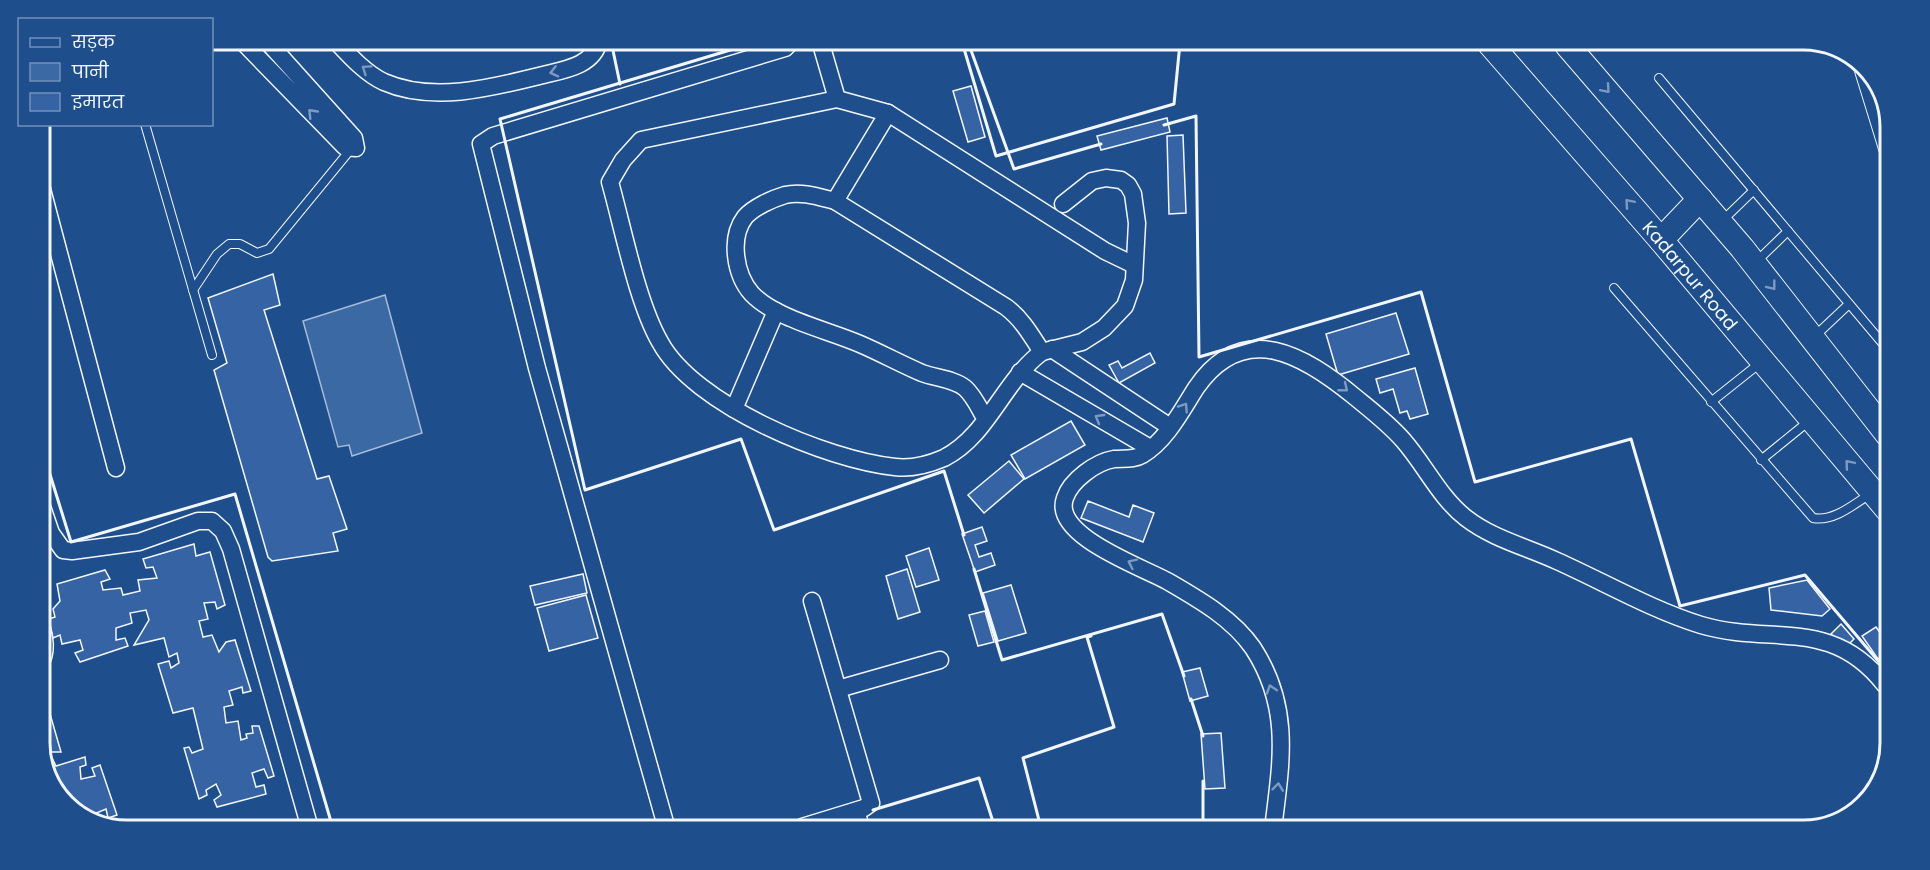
<svg xmlns="http://www.w3.org/2000/svg" width="1930" height="870" font-family="Poppins,'Noto Sans Devanagari',sans-serif">
<rect width="100%" height="100%" fill="#1f4e8c"/>
<polygon fill="#3b69a3" stroke="#a8bbd7" stroke-width="1.5" points="385,295 422,433 352,456 349,445 338,447 303,321"/>
<g fill="#3563a3" stroke="#f2f6ff" stroke-width="1.5">
<polygon points="971,86 985,137 968,142 953,91"/>
<polygon points="1167,118 1170,132 1101,150 1097,136"/>
<polygon points="1183,135 1186,213 1169,214 1167,136"/>
<polygon points="273,274 280,305 264,310 317,479 329,476 347,529 333,533 338,551 272,561 268,557 214,370 227,363 208,298"/>
<polygon points="1396,313 1409,354 1338,375 1326,334"/>
<polygon points="1150,353 1155,363 1119,383 1109,365 1118,361 1122,368"/>
<polygon points="1415,368 1428,414 1410,419 1407,411 1400,413 1393,389 1380,393 1376,379"/>
<polygon points="1071,421 1085,445 1025,479 1011,455"/>
<polygon points="1009,461 1024,479 984,513 968,495"/>
<polygon points="1088,501 1129,517 1133,505 1154,513 1143,542 1081,518"/>
<polygon points="982,527 987,541 975,545 979,557 991,553 995,565 975,572 962,534"/>
<polygon points="194,544 196,556 210,552 225,605 217,609 215,602 204,603 208,619 199,621 203,637 212,635 219,652 226,642 235,640 251,691 243,693 242,687 229,691 233,705 224,707 226,723 238,721 241,740 247,738 246,734 253,733 252,726 259,726 274,776 268,778 264,769 252,773 256,787 264,785 266,794 217,807 214,800 221,795 216,784 206,790 207,795 199,799 184,748 189,747 192,753 203,749 193,708 173,713 158,664 169,661 171,668 179,663 177,653 169,657 164,638 134,645 149,620 146,610 130,613 132,623 116,628 116,640 125,638 128,646 80,662 75,653 83,650 80,640 62,644 60,635 53,638 49,619 55,617 53,609 60,601 57,584 105,570 110,579 101,582 103,590 121,588 123,595 140,591 138,580 157,578 153,567 146,568 143,559"/>
<polygon points="929,548 939,580 916,587 906,556"/>
<polygon points="907,569 920,612 898,619 886,576"/>
<polygon points="583,574 587,593 535,605 530,586"/>
<polygon points="1807,580 1830,609 1822,616 1771,610 1769,588"/>
<polygon points="1011,585 1026,633 998,641 983,593"/>
<polygon points="586,595 598,638 549,651 537,608"/>
<polygon points="985,611 994,642 978,646 969,615"/>
<polygon points="1841,624 1854,639 1845,648 1831,634"/>
<polygon points="1876,627 1886,641 1885,653 1878,659 1862,636"/>
<polygon points="1200,668 1208,696 1190,701 1182,672"/>
<polygon points="46,700 61,752 40,752 39,749 39,702"/>
<polygon points="1221,733 1225,788 1205,789 1201,734"/>
<polygon points="85,757 86,765 80,767 81,779 95,776 92,768 100,765 117,815 108,818 106,809 94,814 97,824 93,824 54,792 43,760 52,758 56,766"/>
</g>
<g fill="none" stroke-linecap="round" stroke-linejoin="round">
<g stroke="#f2f6ff" stroke-width="10">
<g id="lane">
<polyline points="1659,78 1889,351"/>
<polyline points="145,124 212,355"/>
<polyline points="1721,222 1754,190"/>
<polyline points="1755,263 1788,231"/>
<path d="M1614,288L1813,518C1833,522 1853,505 1870,494"/>
<polyline points="193,290 217,254 229,244 240,244 257,253 269,249 351,149"/>
<polyline points="1815,336 1849,304"/>
<polyline points="1711,402 1760,363"/>
<polyline points="1761,460 1809,421"/>
</g>
</g>
<g stroke="#f2f6ff" stroke-width="19">
<g id="street">
<polyline points="240,39 345,147 356,148 354,138 266,40"/>
<path d="M335,40C349,55 365,73 384,82C432,103 491,88 539,76C562,70 593,67 599,41"/>
<polyline points="821,44 837,99 888,113 1105,251 1134,265"/>
<path d="M837,99L641,140L623,160L610,182C623,228 637,302 660,342C694,405 827,460 895,467C911,469 930,464 944,458C988,436 1003,381 1042,352C1031,335 1022,319 1006,307L835,201C819,197 802,191 785,195C772,199 754,207 745,217C729,238 735,275 752,294C776,319 828,330 860,344C881,353 901,364 922,373C935,378 954,379 965,388C974,396 979,408 985,418"/>
<polyline points="39,178 116,468"/>
<polyline points="835,201 888,113"/>
<polyline points="1052,349 1170,427"/>
<polyline points="1042,352 1082,342 1104,328 1125,306 1134,280 1137,223 1133,194 1128,185 1121,180 1106,178 1092,181 1063,204"/>
<polyline points="1020,372 1150,448"/>
<polyline points="734,409 776,311"/>
<polyline points="39,498 51,533 63,550 72,551 139,542 198,521 212,521 223,531 231,549 309,825"/>
<path d="M39,621C45,637 48,652 39,666"/>
<polyline points="838,689 940,660"/>
<polyline points="856,811 861,827"/>
<polyline points="666,826 537,368 481,144 493,136 785,48 791,42"/>
<polyline points="802,827 864,808 871,803 812,601"/>
<path d="M1273,829C1281,763 1292,708 1253,648C1233,619 1200,600 1169,582C1145,568 1051,536 1065,498C1071,480 1096,462 1114,459C1123,458 1134,460 1142,455C1166,441 1182,410 1196,388C1244,318 1305,356 1355,397C1372,411 1389,424 1403,440C1425,465 1440,498 1466,518C1493,539 1527,547 1557,561C1604,582 1652,610 1701,625C1773,646 1831,616 1885,685"/>
</g>
</g>
<g stroke="#f2f6ff" stroke-width="26">
<g id="secondary">
<path id="s1" d="M1490,44L1661,240L1887,509"/>
<polyline points="1567,45 1742,248 1888,435"/>
<polyline points="1867,70 1891,148"/>
<polyline points="1661,240 1700,199"/>
</g>
</g>
<use href="#lane" stroke="#1f4e8c" stroke-width="8"/>
<use href="#street" stroke="#1f4e8c" stroke-width="16"/>
<use href="#secondary" stroke="#1f4e8c" stroke-width="24"/>
<g stroke="#f2f6ff" stroke-width="3">
<polyline points="611,41 620,84"/>
<polyline points="757,42 500,119 585,490 741,439 774,530 944,471 964,535"/>
<polyline points="962,42 996,156 1174,104 1180,43"/>
<polyline points="968,42 1014,169 1101,144"/>
<polyline points="1164,125 1196,116 1199,357 1421,292 1475,482 1631,439 1680,606 1805,575 1885,669"/>
<polyline points="39,439 71,542 235,494 332,825"/>
<polyline points="974,569 1002,660 1162,614 1184,676"/>
<polyline points="1191,699 1203,736"/>
<polyline points="873,810 979,778 995,828"/>
<polyline points="1041,828 1023,758 1114,727 1087,637 1091,636"/>
<polyline points="1203,829 1203,781"/>
</g>
</g>
<defs><path id="oneway-chevron" d="M-2-3.5L2.5 0L-2 3.5" fill="none" stroke-width="1.6" stroke-linecap="round" stroke-linejoin="round" transform="scale(1.5)"/></defs>
<g stroke="#7e9ac0">
<use href="#oneway-chevron" transform="translate(366 69) rotate(-146)"/>
<use href="#oneway-chevron" transform="translate(554 72) rotate(166)"/>
<use href="#oneway-chevron" transform="translate(1606 89) rotate(49)"/>
<use href="#oneway-chevron" transform="translate(312 113) rotate(-134)"/>
<use href="#oneway-chevron" transform="translate(1629 203) rotate(-131)"/>
<use href="#oneway-chevron" transform="translate(1772 286) rotate(52)"/>
<use href="#oneway-chevron" transform="translate(1344 388) rotate(39)"/>
<use href="#oneway-chevron" transform="translate(1184 407) rotate(-56)"/>
<use href="#oneway-chevron" transform="translate(1099 418) rotate(-150)"/>
<use href="#oneway-chevron" transform="translate(1849 464) rotate(-130)"/>
<use href="#oneway-chevron" transform="translate(1132 563) rotate(-154)"/>
<use href="#oneway-chevron" transform="translate(1271 689) rotate(-108)"/>
<use href="#oneway-chevron" transform="translate(1278 787) rotate(-83)"/>
</g>
<g text-anchor="middle" dominant-baseline="central" stroke-width="4.5" stroke-linejoin="round" paint-order="stroke">
<g font-size="18" fill="#f2f6ff" stroke="#1f4e8c">
<text stroke="none"><textPath href="#s1" startOffset="306">Kadarpur Road</textPath></text>
</g>
</g>
<path d="M0 0H1930V870H0ZM127 50H1803A77 77 0 0 1 1880 127V743A77 77 0 0 1 1803 820H127A77 77 0 0 1 50 743V127A77 77 0 0 1 127 50Z" fill="#1f4e8c" fill-rule="evenodd"/>
<path fill="none" stroke="#f2f6ff" stroke-width="3" d="M127 50H1803A77 77 0 0 1 1880 127V743A77 77 0 0 1 1803 820H127A77 77 0 0 1 50 743V127A77 77 0 0 1 127 50Z"/>
<rect x="18" y="18" width="195" height="108" fill="#1f4e8c" stroke="#7391ba" stroke-width="1.5"/>
<rect x="30" y="38" width="30" height="9" fill="#1f4e8c" stroke="#7391ba" stroke-width="1.5"/>
<text x="72" y="48" font-size="18" fill="#f2f6ff">सड़क</text>
<rect x="30" y="63" width="30" height="18" fill="#3b69a3" stroke="#7391ba" stroke-width="1.5"/>
<text x="72" y="78" font-size="18" fill="#f2f6ff">पानी</text>
<rect x="30" y="93" width="30" height="18" fill="#3563a3" stroke="#7391ba" stroke-width="1.5"/>
<text x="72" y="108" font-size="18" fill="#f2f6ff">इमारत</text>
</svg>
